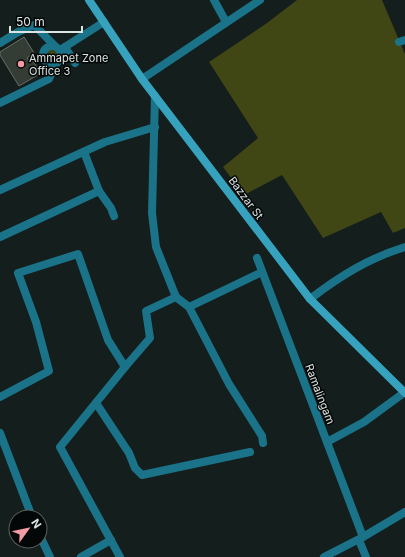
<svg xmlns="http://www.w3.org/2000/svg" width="405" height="557" font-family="Inter,sans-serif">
<rect width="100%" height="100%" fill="#131e1d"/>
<g fill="#404614">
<polygon points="297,0 382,0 405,54 405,228 393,233 381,212 323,238 282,175 244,195 223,167 258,138 209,62 267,23"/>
<circle cx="52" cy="55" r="6"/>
</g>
<polygon fill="#343d35" stroke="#666f67" points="24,37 34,53 27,58 29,61 32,60 37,67 34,69 37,74 39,73 37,70 41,68 43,72 19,86 0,55 0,52"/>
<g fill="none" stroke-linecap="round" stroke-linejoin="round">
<g stroke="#1a7388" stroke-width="8">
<polyline points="214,0 226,22"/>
<polyline points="399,42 405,40"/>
<polyline points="0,43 18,32 34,25 54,45"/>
<circle cx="52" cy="55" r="9"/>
<polyline points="65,47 75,63"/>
<polyline points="60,50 104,22"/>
<polyline points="142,79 260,0"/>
<polyline points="0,103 49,79 55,64"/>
<polyline points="0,190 105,142 155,127"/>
<polyline points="99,191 111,208 114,216"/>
<polyline points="0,237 99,191 84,152"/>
<polyline points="257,258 363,537"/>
<polyline points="176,297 189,307 229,384 262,436 263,443"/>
<path d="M310,299C340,276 369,258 405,247"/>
<polyline points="189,307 262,272"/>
<polyline points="0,397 49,371 36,322 18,273 78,254 108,340 125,367 150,338 146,311 176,297 156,247 152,213 155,96"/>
<polyline points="96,403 129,453 135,468 142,475 250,452"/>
<polyline points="0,433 32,517"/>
<polyline points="327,442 364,422 405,392"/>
<polyline points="40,536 50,557"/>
<polyline points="359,540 366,557"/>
<polyline points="81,557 111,540"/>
<polyline points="120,557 60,447 125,367"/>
<polyline points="324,557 363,537 405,512"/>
</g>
<polyline stroke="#36a2bd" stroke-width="8" points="89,0 142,79 310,299 405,393"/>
</g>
<circle fill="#f49aa4" stroke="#040707" stroke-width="1.5" cx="21" cy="64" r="4"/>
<g text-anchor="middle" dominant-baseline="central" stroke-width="3" stroke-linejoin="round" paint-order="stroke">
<g font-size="11" fill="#dde5e3" stroke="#040707" text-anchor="start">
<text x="29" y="58">Ammapet Zone<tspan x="29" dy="13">Office 3</tspan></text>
</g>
<g font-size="11" fill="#dde5e3" stroke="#040707">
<text transform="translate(246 198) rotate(53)">Bazzar St</text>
<text transform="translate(320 394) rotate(69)">Ramalingam</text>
</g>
</g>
<g transform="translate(28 529) rotate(57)"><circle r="19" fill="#040707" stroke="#5b605f"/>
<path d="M0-3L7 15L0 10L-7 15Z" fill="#f49aa4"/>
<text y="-6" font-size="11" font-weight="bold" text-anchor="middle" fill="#dde5e3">N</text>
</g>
<path d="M10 26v6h72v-6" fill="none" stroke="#dde5e3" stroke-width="2"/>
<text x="16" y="26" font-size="12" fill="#dde5e3" stroke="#040707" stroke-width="3" paint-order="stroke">50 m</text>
</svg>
